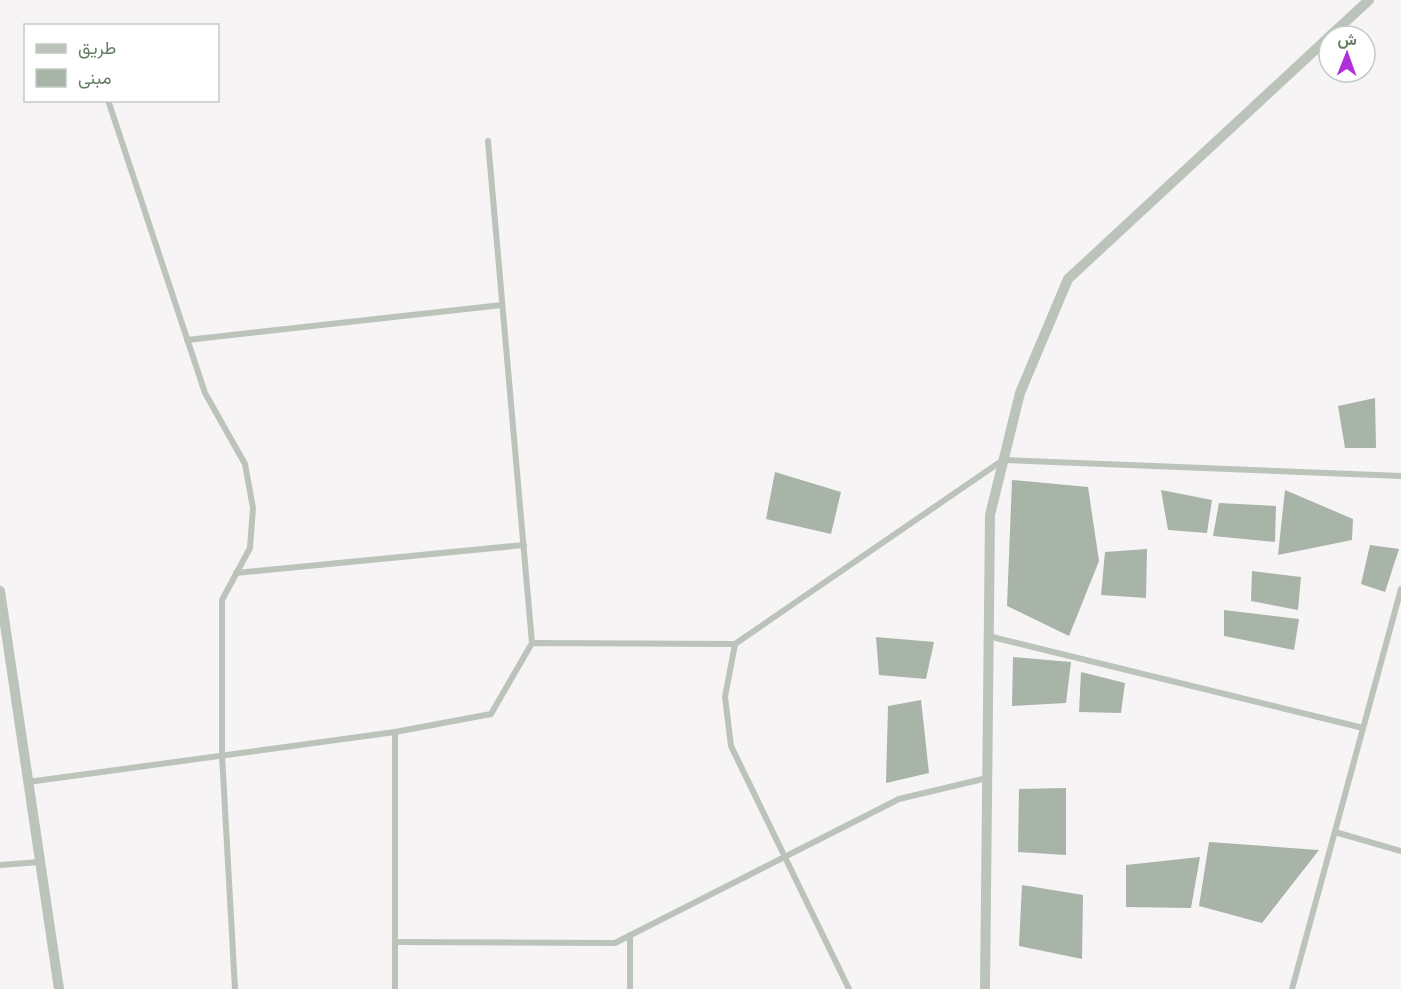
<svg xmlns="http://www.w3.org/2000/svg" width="1401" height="989" font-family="Barlow,Vazirmatn,sans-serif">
<rect width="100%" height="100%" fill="#f7f4f5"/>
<g fill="#a8b4a7">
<polygon points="1375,398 1376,448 1345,448 1338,406"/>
<polygon points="775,472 841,492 831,534 766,519"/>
<polygon points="1012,480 1088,487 1099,561 1069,636 1007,606"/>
<polygon points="1161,490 1212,500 1207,533 1168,530"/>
<polygon points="1285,490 1353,519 1352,540 1278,555"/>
<polygon points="1219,503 1276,506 1275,542 1213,536"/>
<polygon points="1370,545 1399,549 1385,592 1361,584"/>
<polygon points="1147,549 1146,598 1101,595 1105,552"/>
<polygon points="1252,571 1301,577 1298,610 1251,601"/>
<polygon points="1224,610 1299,619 1294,650 1224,636"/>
<polygon points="876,637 934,642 926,679 879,675"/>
<polygon points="1013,657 1071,662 1066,703 1012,706"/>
<polygon points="1081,672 1125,683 1121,713 1079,712"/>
<polygon points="921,700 929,773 886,783 888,706"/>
<polygon points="1066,788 1066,855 1018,852 1019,789"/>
<polygon points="1209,842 1319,850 1262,923 1199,906"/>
<polygon points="1200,857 1191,908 1126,907 1126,865"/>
<polygon points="1022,885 1083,895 1082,959 1019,946"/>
</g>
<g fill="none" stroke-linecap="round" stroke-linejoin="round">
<g stroke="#bbc3bb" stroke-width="6">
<polyline points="108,100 205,393 245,464 253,508 250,548 222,600 222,755 235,989"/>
<polyline points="488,141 532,643"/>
<polyline points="187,340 502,305"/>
<polyline points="236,573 524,545"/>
<polyline points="988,636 1363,728"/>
<polyline points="28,782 395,732 491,714 532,643 735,644"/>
<polyline points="1335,832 1401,851"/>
<polyline points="0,865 40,862"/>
<polyline points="630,935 630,989"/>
<polyline points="395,942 615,943 899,799 987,778"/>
<polyline points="395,989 395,732"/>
<polyline points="849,989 731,746 725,697 735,644 1003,460 1401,476"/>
<polyline points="1292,989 1401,589"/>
</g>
<g stroke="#bbc3bb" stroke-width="10">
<polyline points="1330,36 1369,0"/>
<polyline points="0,591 59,989"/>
<polyline points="985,989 990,515 1020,393 1068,279 1329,37"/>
</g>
</g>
<rect x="24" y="24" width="195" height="78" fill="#ffffff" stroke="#c1cbc1" stroke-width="1.5"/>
<rect x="36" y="44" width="30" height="9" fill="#bbc3bb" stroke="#c1cbc1" stroke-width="1.5"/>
<text x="78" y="54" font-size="18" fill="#647d63">طريق</text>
<rect x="36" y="69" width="30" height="18" fill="#a8b4a7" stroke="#c1cbc1" stroke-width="1.5"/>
<text x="78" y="84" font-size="18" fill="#647d63">مبنى</text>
<g transform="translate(1347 54) rotate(1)"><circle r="28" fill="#ffffff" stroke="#c1cbc1" stroke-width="1.5"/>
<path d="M0-4.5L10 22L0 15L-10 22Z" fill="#b02fdb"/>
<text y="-9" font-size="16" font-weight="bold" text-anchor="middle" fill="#647d63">ش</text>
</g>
</svg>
